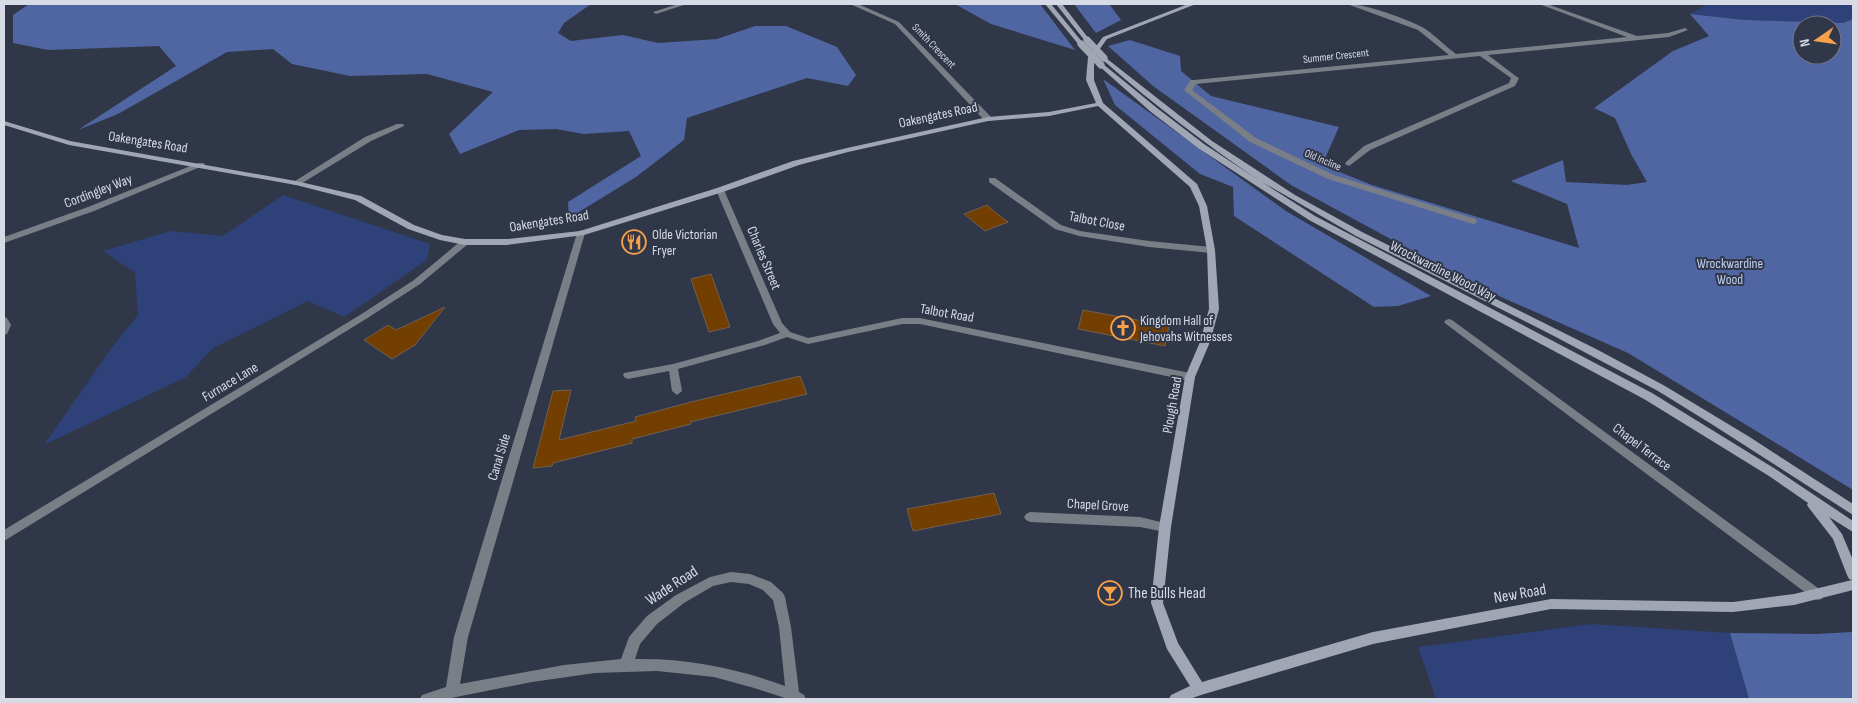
<svg xmlns="http://www.w3.org/2000/svg" width="1857" height="703" font-family="'Sofia Sans Condensed',sans-serif">
<rect width="100%" height="100%" fill="#303748"/>
<g fill="#2e4279">
<polygon points="1708,4 1853,4 1853,19 1844,23 1745,20 1690,14"/>
<polygon points="283,195 430,244 427,260 344,317 308,301 213,348 186,377 44,445 112,347 138,315 135,273 103,251 171,231 223,236"/>
<polygon points="1591,624 1730,633 1749,699 1436,699 1418,647"/>
</g>
<g fill="#5066a2" fill-rule="evenodd">
<polygon points="29,4 591,4 564,23 558,33 571,41 623,35 658,43 717,39 755,26 786,26 837,47 856,75 848,86 807,78 687,118 684,140 636,177 569,218 568,202 641,156 629,131 584,134 556,129 519,130 460,154 449,134 493,92 427,74 350,76 292,64 273,49 227,52 118,114 78,130 176,66 159,46 48,50 13,43 13,15"/>
<polygon points="955,4 1040,4 1075,50 991,24"/>
<polygon points="1074,4 1109,4 1121,20 1096,33"/>
<path d="M1690,14L1745,20L1843,23L1853,19V490L1628,353L1483,289L1291,185L1153,86L1108,46L1130,40L1180,56L1181,71L1211,96L1339,127L1322,165L1372,185L1579,248L1567,204L1511,181L1563,160L1566,182L1627,185L1647,182L1631,154L1615,118L1594,108L1673,51L1709,36ZM1802,25H1832V55H1802Z"/>
<polygon points="1103,79 1286,211 1431,296 1398,306 1374,307 1234,216 1233,187 1200,174 1115,105"/>
<polygon points="1853,632 1853,699 1749,699 1730,633 1815,634"/>
</g>
<g fill="#733f00" stroke="#715f51">
<polygon points="987,205 995,212 1008,222 985,231 964,214"/>
<polygon points="711,274 730,327 709,332 691,279"/>
<polygon points="445,307 415,345 392,359 364,340 388,325 396,330"/>
<polygon points="1083,310 1169,326 1165,346 1078,329"/>
<polygon points="800,376 807,394 690,422 691,424 632,439 632,443 553,463 552,466 533,468 553,391 571,390 559,440 636,421 635,417 691,402"/>
<polygon points="994,493 1001,514 913,531 907,509"/>
</g>
<g fill="none" stroke-linecap="round" stroke-linejoin="round">
<g fill="#7a7e87" fill-rule="evenodd">
<polygon points="678,4 687,4 656,14 653,12"/>
<polygon points="850,4 858,4 899,22 991,117 991,121 985,121 895,24"/>
<path d="M1347,4C1363,3 1407,19 1422,27C1434,34 1445,46 1456,54L1627,37L1539,4H1547L1637,36L1668,33L1685,28L1688,30L1669,37L1488,55L1517,77L1519,78L1515,86L1370,150L1349,166L1345,164L1346,162L1364,146L1509,83L1511,78L1480,56L1196,84L1192,90L1256,138L1334,175L1476,219L1477,221L1476,223L1473,224L1328,179L1250,142L1184,90L1191,80H1194L1449,55L1418,30Z"/>
<polygon points="397,124 403,124 404,126 371,141 299,185 293,185 292,183 365,137"/>
<polygon points="198,163 204,163 205,165 94,211 4,243 4,237 88,207"/>
<polygon points="989,178 995,178 1061,225 1080,231 1149,241 1211,247 1215,250 1211,253 1149,247 1079,236 1055,229 989,182"/>
<polygon points="717,188 723,188 724,190 782,323 790,332 808,338 902,318 920,318 1190,373 1195,377 1190,381 920,324 902,324 808,344 787,337 765,345 678,369 682,391 677,395 672,391 669,371 628,379 624,377 623,375 624,373 673,364 758,341 780,333 773,324 716,190"/>
<path d="M581,230L585,233L468,637L460,684L564,665L621,659L629,637L647,616L676,595L710,577L731,572L750,574L771,582L783,593L785,597L791,627L799,692L804,695L806,699H788L754,688L714,677L657,671L595,673L532,682L446,699H420L422,695L446,687L454,637L577,233ZM731,582L749,584L763,590L773,600L779,627L785,686C736,668 687,658 635,659L640,644L657,624L684,603L713,586Z"/>
<polygon points="465,239 468,240 469,242 468,244 420,284 366,319 4,541 4,530 360,315 414,280 462,240"/>
<polygon points="4,317 7,318 11,325 7,334 4,335"/>
<polygon points="1449,319 1452,320 1822,591 1824,595 1822,599 1818,600 1814,599 1446,324 1444,322 1446,320"/>
<polygon points="1030,512 1140,517 1169,524 1171,527 1169,530 1165,532 1140,527 1030,522 1026,520 1024,517 1026,514"/>
</g>
<g fill="#a0a6b4" fill-rule="evenodd">
<polygon points="1045,4 1051,4 1083,43 1083,45 1079,45"/>
<polygon points="1056,4 1062,4 1089,39 1089,41 1085,41"/>
<path d="M1188,4H1196L1107,39L1094,57V80L1103,103L1197,184L1207,206L1215,250L1219,309L1210,342L1195,377L1171,527L1163,603L1178,643L1202,682L1373,632L1551,599L1733,602L1794,594L1852,580L1849,579L1847,575L1833,539L1809,508L1807,505L1808,503L1769,476L1644,399L1309,220L1198,148L1151,112L1099,66V64H1103L1157,108L1204,144L1260,181C1205,144 1153,104 1104,61L1103,60L1106,58L1212,141L1295,195L1362,232L1598,350L1665,386L1748,436L1853,504V515L1713,425L1658,391L1552,335L1356,236L1262,182L1315,216L1652,393L1777,470L1853,521V532L1829,517L1842,534L1853,560V590L1794,605L1733,612L1551,609L1373,644L1201,695L1190,699H1169L1171,695L1190,686L1167,649L1151,603L1159,527L1185,377L1200,342L1209,309L1207,250L1199,206L1190,187L1098,106L1049,116L988,121L848,152L799,165L723,192L584,235L507,245H465L440,240L408,229L355,200L296,185L69,145L4,125V121L70,141L296,181L361,196L414,225L442,235L465,239H507L580,231L717,188L793,161L847,148L988,117L1049,112L1096,103L1086,80L1088,57L1103,37Z"/>
</g>
<g stroke="#a0a6b4" stroke-width="7">
<polyline points="1087,40 1104,58"/>
<polyline points="1081,44 1101,65"/>
</g>
</g>
<defs>
<g id="restaurant-ring" transform="scale(1.25)"><circle r="9.5" fill="#303748" stroke="#f8a04b" stroke-width="1.5"/><path d="M-5-6h1v4h1v-4h1v4h1v-4h1v5L-1.5 .5V6h-2V.5L-5-1ZM5-6V6H3V1.5H1.5Q1.5-4 5-6Z" fill="#f8a04b"/></g>
<g id="church-ring" transform="scale(1.25)"><circle r="9.5" fill="#303748" stroke="#f8a04b" stroke-width="1.5"/><path d="M-1.2-6h2.4v3.5h3.3v2.4h-3.3V6h-2.4V-.1h-3.3v-2.4h3.3Z" fill="#f8a04b"/></g>
<g id="bar-ring" transform="scale(1.25)"><circle r="9.5" fill="#303748" stroke="#f8a04b" stroke-width="1.5"/><path d="M-6-5H6L.8 .8V4.5H3.5V6h-7V4.5H-.8V.8Z" fill="#f8a04b"/></g>
</defs>
<g fill-rule="evenodd">
<use href="#restaurant-ring" x="634" y="242"/>
<use href="#church-ring" x="1123" y="328"/>
<use href="#bar-ring" x="1110" y="593"/>
</g>
<g text-anchor="middle" dominant-baseline="central" stroke-width="4" stroke-linejoin="round" paint-order="stroke">
<g font-size="11" fill="#d6dbe6" stroke="#303748">
<text transform="translate(934 46) rotate(46)">Smith Crescent</text>
<text transform="translate(1336 56) rotate(-6)">Summer Crescent</text>
<text transform="translate(1323 160) rotate(23)">Old Incline</text>
</g>
<g font-size="14" fill="#d6dbe6" stroke="#303748">
<text transform="translate(938 115) rotate(-12)">Oakengates Road</text>
<text transform="translate(148 142) rotate(9)">Oakengates Road</text>
<text transform="translate(98 191) rotate(-21)">Cordingley Way</text>
<text transform="translate(549 221) rotate(-9)">Oakengates Road</text>
<text transform="translate(1097 221) rotate(11)">Talbot Close</text>
<text transform="translate(764 258) rotate(67)">Charles Street</text>
<text transform="translate(1443 271) rotate(27)">Wrockwardine Wood Way</text>
<text transform="translate(947 313) rotate(10)">Talbot Road</text>
<text transform="translate(230 382) rotate(-31)">Furnace Lane</text>
<text transform="translate(1172 405) rotate(-80)">Plough Road</text>
<text transform="translate(1642 447) rotate(37)">Chapel Terrace</text>
<text transform="translate(499 457) rotate(-73)">Canal Side</text>
<text transform="translate(1098 505) rotate(3)">Chapel Grove</text>
</g>
<g font-size="14" fill="#d6dbe6" stroke="#303748" text-anchor="start">
<text x="652" y="234">Olde Victorian<tspan x="652" dy="16">Fryer</tspan></text>
<text x="1140" y="320">Kingdom Hall of<tspan x="1140" dy="16">Jehovahs Witnesses</tspan></text>
</g>
<g font-size="14" fill="#bfcef1" stroke="#303748">
<text x="1730" y="263">Wrockwardine<tspan x="1730" dy="16">Wood</tspan></text>
</g>
<g font-size="16" fill="#d6dbe6" stroke="#303748">
<text transform="translate(672 586) rotate(-33)">Wade Road</text>
<text transform="translate(1520 594) rotate(-10)">New Road</text>
</g>
<g font-size="16" fill="#d6dbe6" stroke="#303748" text-anchor="start">
<text x="1128" y="593">The Bulls Head</text>
</g>
</g>
<rect width="1857" height="703" fill="none" stroke="#d6dbe6" stroke-width="10"/>
<g transform="translate(1817 40) rotate(257)"><circle r="24" fill="#303748" stroke="#727987"/>
<path d="M0-4L9 19L0 12L-9 19Z" fill="#f8a04b"/>
<text y="-8" font-size="14" font-weight="bold" text-anchor="middle" fill="#d6dbe6">N</text>
</g>
</svg>
